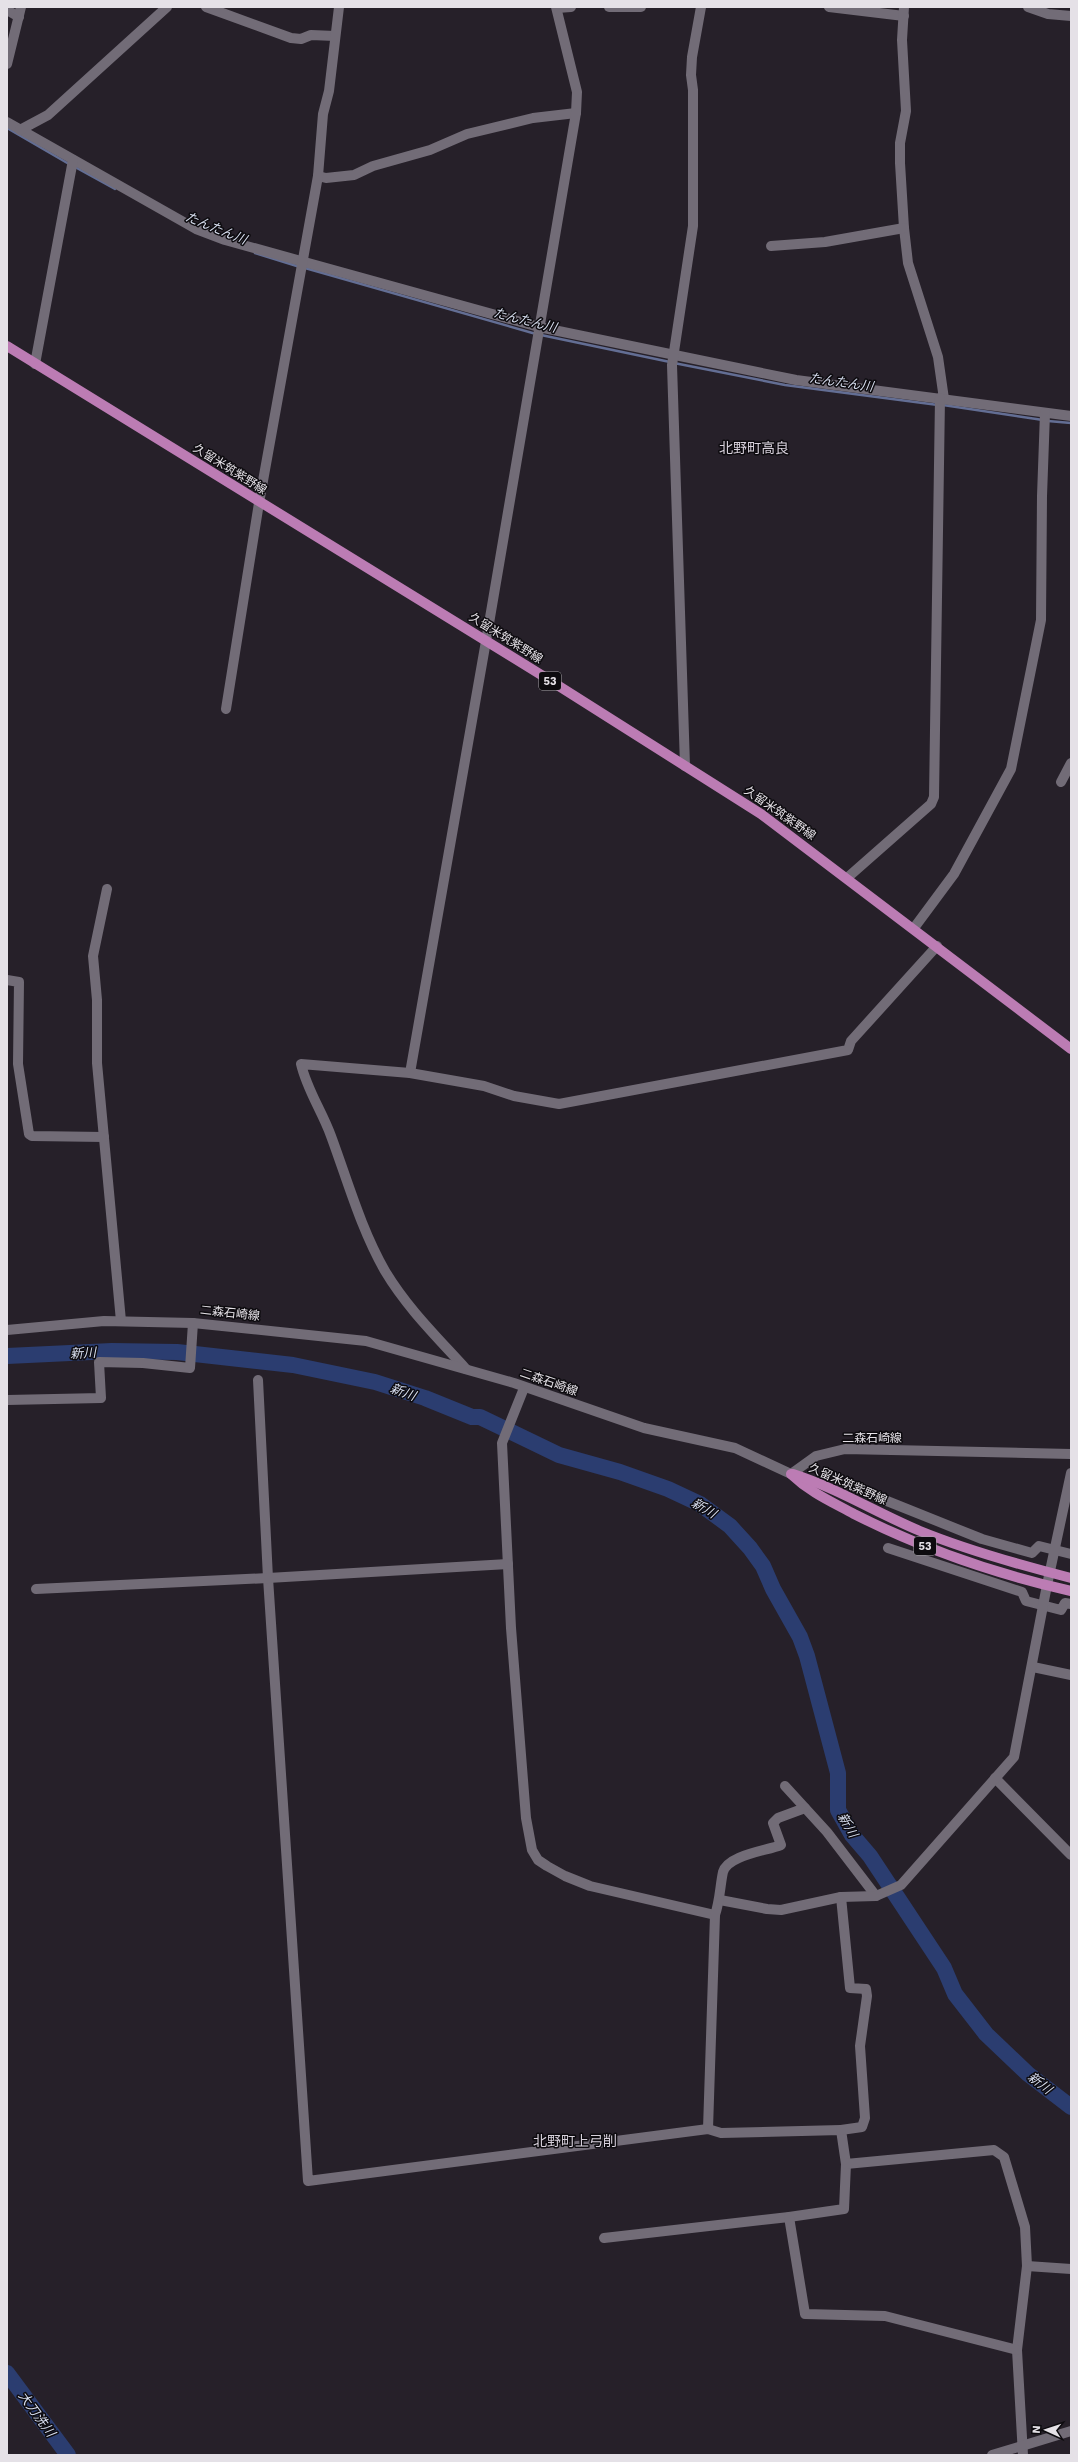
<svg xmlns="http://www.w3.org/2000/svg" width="1078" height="2462" font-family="'Work Sans','Noto Sans JP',sans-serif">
<rect width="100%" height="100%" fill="#262029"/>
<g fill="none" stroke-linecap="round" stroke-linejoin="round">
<g stroke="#636e94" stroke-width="2.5">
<polyline points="7,128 69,164"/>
<polyline points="75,167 115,189"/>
<polyline points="255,253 300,267"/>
<polyline points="305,268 536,334"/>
<polyline points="541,335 670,362"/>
<polyline points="674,363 785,385 938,405"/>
<polyline points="943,405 1043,420"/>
<polyline points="1048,421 1071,423"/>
</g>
<g stroke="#2b3d70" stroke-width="16">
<polyline points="7,1356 112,1351 177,1352 293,1365 375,1382 425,1398 472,1417 480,1417 559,1455 620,1472 668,1489 700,1504 730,1526 750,1548 763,1566 773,1589 800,1637 807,1656 838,1773 838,1810 852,1835 870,1856 944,1968 955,1994 986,2034 1028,2074 1071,2107"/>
<polyline points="7,2373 68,2455"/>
</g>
<g stroke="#726c77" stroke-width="10">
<polyline points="206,7 291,38 301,39 311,35 335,36"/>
<polyline points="609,7 641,7"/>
<polyline points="829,7 904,16"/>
<polyline points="904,7 902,40 906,111 900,143 900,163 904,228 908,263 938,357 944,399"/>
<polyline points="1028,7 1048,14 1071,16"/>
<polyline points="557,8 571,7"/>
<polyline points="7,10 19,17"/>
<polyline points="7,64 21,7"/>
<polyline points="7,122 196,229 225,240 539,327 796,380 1071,416"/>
<polyline points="20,130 48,115 167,7"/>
<polyline points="318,176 326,178 354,175 373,166 430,150 467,134 533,118 576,113"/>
<polyline points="771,246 825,242 904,228"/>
<polyline points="35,364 73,160"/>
<polyline points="226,709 259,503 318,176 323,114 329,91 339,7"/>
<polyline points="685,766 672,365 693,226 693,90 691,75 692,57 701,7"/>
<polyline points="1061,782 1071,763"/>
<polyline points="847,878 931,804 934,797 940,398"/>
<polyline points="107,889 93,956 97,1000 97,1063 121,1321"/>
<polyline points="914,928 954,874 1011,769 1041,620 1042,496 1045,413"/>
<polyline points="7,980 19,982 18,1064 29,1134 32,1136 104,1137"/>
<polyline points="410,1073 486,641 576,113 577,92 556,7"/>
<path d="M466,1369C438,1338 407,1308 385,1271C361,1229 348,1182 331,1136C322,1111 307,1090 301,1064L410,1073L484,1086L514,1096L559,1104L848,1050L851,1041L937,946"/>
<polyline points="258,1380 268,1578 308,2181 708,2129 721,2133 841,2130 846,2164 844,2209 789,2217 604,2238"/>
<polyline points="524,1388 502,1443 511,1628 526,1818 532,1850 538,1860 547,1866 565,1876 590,1886 715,1915"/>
<polyline points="7,1400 101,1398 99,1362 143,1363 190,1368 193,1323"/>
<polyline points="887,1501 982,1539 1032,1553 1039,1546 1071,1554"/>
<polyline points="888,1548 1022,1592 1026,1601 1061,1610 1065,1603 1071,1604"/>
<polyline points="36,1589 268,1578 508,1564"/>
<polyline points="1033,1667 1071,1675"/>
<polyline points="995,1778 1071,1855"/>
<polyline points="785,1786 827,1832 876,1896"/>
<polyline points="841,1897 850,1988 866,1989 867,1996 860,2046 865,2118 862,2127 841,2130"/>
<polyline points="720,1900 767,1909 781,1910 841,1897 876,1896 901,1885 1014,1757 1047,1585 1071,1473"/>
<path d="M708,2129L715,1915C720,1900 720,1886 723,1872C728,1855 766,1851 781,1845L773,1823L778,1818L805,1808"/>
<polyline points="846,2164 994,2150 1004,2157 1025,2227 1027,2266 1017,2350 1023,2455"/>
<polyline points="789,2217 805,2314 885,2316 1017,2350"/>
<polyline points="1027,2266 1071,2269"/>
<polyline points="992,2455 1071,2431"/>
</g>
<polyline stroke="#726c77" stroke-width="10" points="7,1330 104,1321 193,1323 366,1341 514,1383 644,1428 735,1448 791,1474 816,1456 845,1449 1071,1454"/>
<g stroke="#bc7cb4" stroke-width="10">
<polyline points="7,346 543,676 761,814 1071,1049"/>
<path d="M791,1474C811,1493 830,1501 854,1514C923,1549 996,1574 1071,1591"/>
<path d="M793,1474C837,1488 877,1513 920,1531C969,1551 1020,1565 1071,1578"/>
</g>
</g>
<g text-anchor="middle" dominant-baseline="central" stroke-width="3" stroke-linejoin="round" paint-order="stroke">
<g fill="#0d0b0f" stroke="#a4a1a6" stroke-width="1">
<rect x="539" y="672" width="22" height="18" rx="3"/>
<rect x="914" y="1537" width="22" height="18" rx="3"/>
</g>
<g font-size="11" font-weight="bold" fill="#e5e1e7">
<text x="550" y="681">53</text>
<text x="925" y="1546">53</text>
</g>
<g font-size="12" fill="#e5e1e7" stroke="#0d0b0f">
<text transform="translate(230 469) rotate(32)">久留米筑紫野線</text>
<text transform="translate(506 638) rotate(32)">久留米筑紫野線</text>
<text transform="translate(780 813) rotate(35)">久留米筑紫野線</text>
<text transform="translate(230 1313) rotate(6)">二森石崎線</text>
<text transform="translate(549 1382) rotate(19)">二森石崎線</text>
<text x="872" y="1438">二森石崎線</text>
<text transform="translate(848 1484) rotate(24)">久留米筑紫野線</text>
</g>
<g font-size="13" font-style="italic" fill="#d7deef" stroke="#0d0b0f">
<text transform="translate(216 228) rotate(22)">たんたん川</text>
<text transform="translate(525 320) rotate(14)">たんたん川</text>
<text transform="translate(841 382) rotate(8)">たんたん川</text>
<text transform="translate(83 1353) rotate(-3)">新川</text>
<text transform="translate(403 1392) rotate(20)">新川</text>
<text transform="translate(704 1508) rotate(31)">新川</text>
<text transform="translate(848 1825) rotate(60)">新川</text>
<text transform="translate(1040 2083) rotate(38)">新川</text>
<text transform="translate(37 2414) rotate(54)">大刀洗川</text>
</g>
<g font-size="14" fill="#d7d0db" stroke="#0d0b0f">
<text x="754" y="448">北野町高良</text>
<text x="575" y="2141">北野町上弓削</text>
</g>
</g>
<rect width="1078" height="2462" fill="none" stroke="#e5e1e7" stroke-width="16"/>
<g transform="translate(1046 2430) rotate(273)" stroke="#0d0b0f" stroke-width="3" paint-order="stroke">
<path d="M0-3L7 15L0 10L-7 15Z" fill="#e5e1e7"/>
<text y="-6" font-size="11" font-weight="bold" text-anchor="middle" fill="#e5e1e7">N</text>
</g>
</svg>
